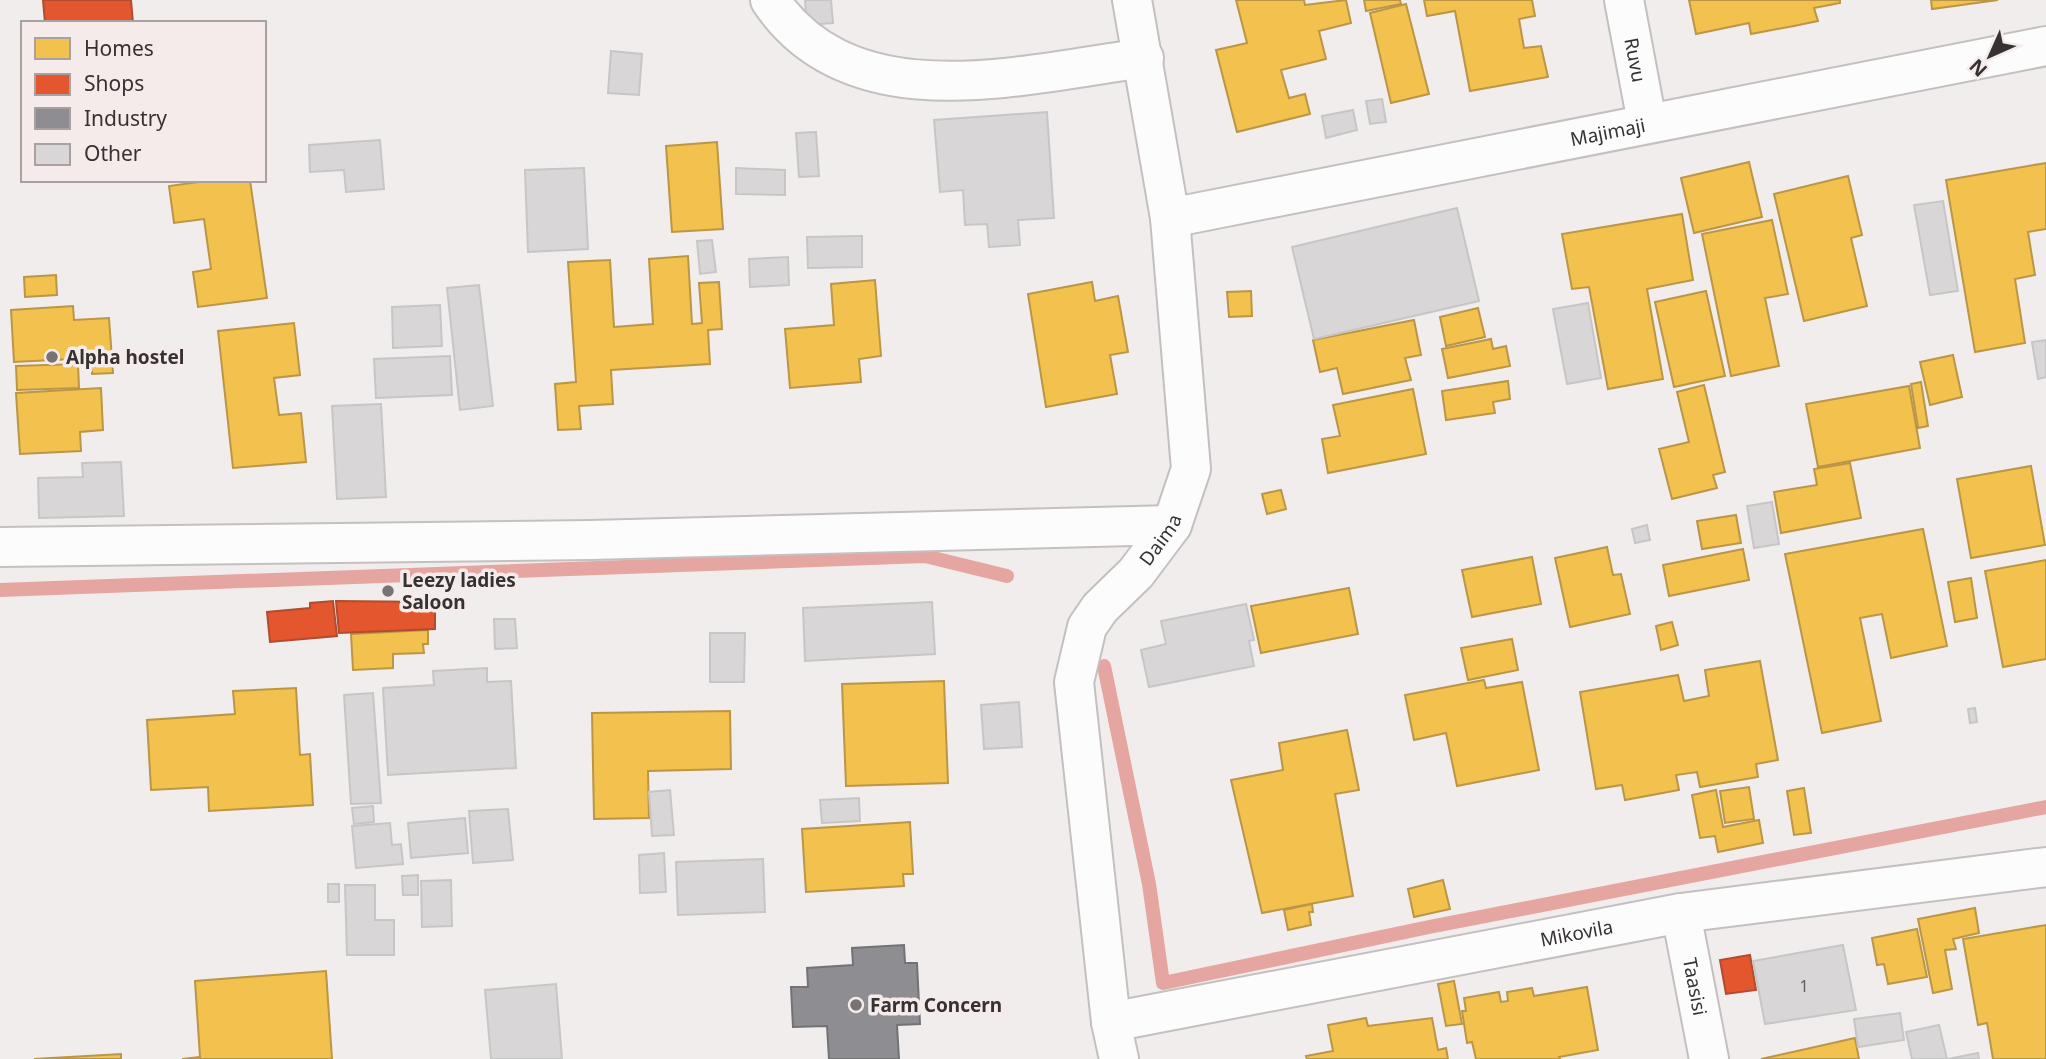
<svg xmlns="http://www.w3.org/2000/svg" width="2046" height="1059" font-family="'Noto Sans',sans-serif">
<rect width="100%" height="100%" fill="#f2eded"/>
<g fill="#f2c14e" stroke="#ba9646" stroke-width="2">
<polygon points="1236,0 1304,0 1305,5 1346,0 1351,23 1319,31 1326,59 1281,70 1289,98 1305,94 1310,114 1237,132 1216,50 1247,43"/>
<polygon points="1364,0 1400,0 1401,4 1366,11"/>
<polygon points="1424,0 1532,0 1535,16 1519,19 1524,48 1541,46 1548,77 1470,91 1455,11 1427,16"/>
<polygon points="1689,0 1840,0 1840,3 1814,8 1818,21 1794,26 1751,34 1749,23 1696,34"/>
<polygon points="1931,0 1998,0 1932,9"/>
<polygon points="1406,4 1429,94 1391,103 1370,13"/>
<polygon points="717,142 723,229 672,232 666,146"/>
<polygon points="1749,162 1762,217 1694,233 1681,178"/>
<polygon points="2046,163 2046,229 2028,232 2035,275 2015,279 2025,343 1975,352 1946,180"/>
<polygon points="1848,176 1862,235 1851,238 1867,306 1804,321 1774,194"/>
<polygon points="213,180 250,180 267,298 198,307 193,272 211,269 204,219 174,223 169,186"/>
<polygon points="1682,214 1693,280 1647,289 1663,379 1608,389 1589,287 1572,289 1562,234"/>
<polygon points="1772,220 1788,294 1765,298 1779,366 1731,376 1702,234"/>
<polygon points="688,256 692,324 702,323 699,283 719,282 722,329 708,330 710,364 611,370 613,404 579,406 581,429 558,430 555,384 576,382 568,262 610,260 614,327 653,324 649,259"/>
<polygon points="56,275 57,295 25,297 24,277"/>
<polygon points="875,280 881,356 859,359 861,382 790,388 785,329 834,325 831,284"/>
<polygon points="1092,282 1095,301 1118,296 1128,352 1110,355 1117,394 1046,407 1028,294"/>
<polygon points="1251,291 1252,316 1229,317 1227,292"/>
<polygon points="1706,291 1725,376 1674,387 1655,302"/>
<polygon points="73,306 74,320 109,318 113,373 92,374 92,358 14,362 11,310"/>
<polygon points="1478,308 1485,337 1446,346 1440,317"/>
<polygon points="1414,320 1421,355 1405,358 1411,380 1343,394 1337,368 1320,372 1313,340"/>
<polygon points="294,323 300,375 274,378 279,415 301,413 306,462 233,468 218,331"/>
<polygon points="1491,339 1493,349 1506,346 1510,366 1448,378 1442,349"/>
<polygon points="1953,355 1962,397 1930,405 1920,362"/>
<polygon points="78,364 79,388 17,390 16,366"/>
<polygon points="1508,381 1510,399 1493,402 1495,413 1446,420 1442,391"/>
<polygon points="1921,382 1928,426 1918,428 1911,384"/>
<polygon points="1704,385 1725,472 1713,475 1717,488 1672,499 1659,449 1689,442 1677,392"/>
<polygon points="1909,386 1920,448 1818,467 1806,404"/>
<polygon points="101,388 103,430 80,432 81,451 20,454 16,393"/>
<polygon points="1413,389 1426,454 1328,473 1322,439 1340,436 1333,405"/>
<polygon points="1850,463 1861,518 1781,533 1774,492 1817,485 1814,469"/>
<polygon points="2031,466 2045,545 1971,558 1957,479"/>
<polygon points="1281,490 1286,509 1267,514 1262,494"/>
<polygon points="1736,515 1741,543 1702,549 1697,521"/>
<polygon points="1923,529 1947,646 1891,658 1882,614 1860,618 1881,721 1822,733 1785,554"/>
<polygon points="1607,547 1613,575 1621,574 1630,614 1570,627 1555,558"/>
<polygon points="1743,549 1749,580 1669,596 1663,565"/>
<polygon points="1532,557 1541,604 1472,617 1462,570"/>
<polygon points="2046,560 2046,659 2003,667 1985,571"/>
<polygon points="1971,578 1977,618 1955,622 1948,582"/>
<polygon points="1349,588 1358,634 1261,653 1251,606"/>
<polygon points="1672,622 1678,645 1661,650 1656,626"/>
<polygon points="428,630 428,644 423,644 424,653 393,654 393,668 353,670 351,634"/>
<polygon points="1512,639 1518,670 1468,680 1461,648"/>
<polygon points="1760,661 1778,760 1756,764 1758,777 1700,787 1697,772 1676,775 1679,790 1625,800 1622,785 1596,789 1580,692 1678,675 1684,701 1709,696 1705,670"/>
<polygon points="1484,680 1486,688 1522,682 1539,770 1457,786 1446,733 1414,740 1405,695"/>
<polygon points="944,681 948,783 846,786 842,684"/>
<polygon points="296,688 300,755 310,754 313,805 209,811 208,787 151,790 147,720 235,714 233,691"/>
<polygon points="730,711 731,769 648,771 649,818 594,819 592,713"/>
<polygon points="1347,730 1359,790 1335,794 1353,896 1262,913 1231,780 1283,770 1279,743"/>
<polygon points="1749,787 1754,819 1725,823 1720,791"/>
<polygon points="1804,788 1811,833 1794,835 1787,791"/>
<polygon points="1716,790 1723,827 1759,820 1763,843 1718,852 1715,836 1700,838 1692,795"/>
<polygon points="910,822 913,874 903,874 904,886 806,892 802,829"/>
<polygon points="1443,880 1450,909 1414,917 1408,889"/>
<polygon points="1312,904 1313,912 1309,912 1311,925 1288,930 1284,910"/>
<polygon points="1975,908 1979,933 1953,939 1956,949 1945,950 1952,989 1933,993 1918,919"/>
<polygon points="2046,925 2046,1059 1993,1059 1987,1023 1978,1025 1963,939"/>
<polygon points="1917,929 1927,977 1888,984 1884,964 1877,965 1872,938"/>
<polygon points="326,971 332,1059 182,1059 200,1057 195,981"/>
<polygon points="1454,981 1462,1024 1446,1026 1438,984"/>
<polygon points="1587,987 1598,1050 1559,1057 1560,1059 1476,1059 1472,1042 1467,1043 1462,1011 1466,1011 1464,998 1499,992 1501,1002 1508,1001 1507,992 1532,988 1534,996"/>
<polygon points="1366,1018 1368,1026 1432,1018 1438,1050 1446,1048 1448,1059 1307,1059 1306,1056 1333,1051 1328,1025"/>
<polygon points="1855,1038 1859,1059 1761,1059"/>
<polygon points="121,1054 121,1059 34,1059"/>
</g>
<g fill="#e4572e" stroke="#b04c2f" stroke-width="2">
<polygon points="43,0 131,0 133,23 45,23"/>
<polygon points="333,601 337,636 270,642 267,612 310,608 310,603"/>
<polygon points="336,601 435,602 435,629 339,633"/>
<polygon points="1750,955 1756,990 1726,994 1720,960"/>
</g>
<polygon fill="#8d8d92" stroke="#737275" stroke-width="2" points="904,945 905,963 917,963 920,1024 897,1025 899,1059 829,1059 827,1026 793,1027 791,987 808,987 807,968 853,965 852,948"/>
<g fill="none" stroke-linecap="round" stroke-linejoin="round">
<g stroke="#e5a5a0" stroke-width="14">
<polyline points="0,590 925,556 1007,576"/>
<polyline points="1104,666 1149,884 1163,983 1429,927 2046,807"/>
</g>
</g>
<g fill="#d8d6d6" stroke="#c7c6c6" stroke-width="2">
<polygon points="805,0 831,0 833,23 807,25"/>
<polygon points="611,51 642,54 639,95 608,93"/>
<polygon points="1382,99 1386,122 1370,124 1366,101"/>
<polygon points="1353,110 1357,130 1326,138 1322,116"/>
<polygon points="1047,112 1054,218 1018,220 1020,245 989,247 987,224 965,225 963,190 940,192 934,120"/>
<polygon points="816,132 819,176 799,177 796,133"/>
<polygon points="380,140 384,189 346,192 344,170 310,172 309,145"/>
<polygon points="584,168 588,249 528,252 525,170"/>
<polygon points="736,168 785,170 785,195 736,194"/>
<polygon points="1943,201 1958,291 1930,295 1914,205"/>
<polygon points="1457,208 1479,301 1314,339 1292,247"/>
<polygon points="862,236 862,267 808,268 807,237"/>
<polygon points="712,240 716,272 700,274 697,241"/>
<polygon points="788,257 789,285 750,287 749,259"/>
<polygon points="479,285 493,406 460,410 447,288"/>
<polygon points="1588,303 1601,378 1567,384 1553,309"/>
<polygon points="440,305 442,346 393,348 392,307"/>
<polygon points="2046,340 2046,377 2038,379 2032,342"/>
<polygon points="450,356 452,395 376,398 374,359"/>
<polygon points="381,404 386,497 337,499 332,406"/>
<polygon points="121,462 124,516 39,518 38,478 83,477 82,463"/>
<polygon points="1772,502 1779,544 1754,548 1747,506"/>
<polygon points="1647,525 1650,540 1635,543 1632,529"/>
<polygon points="932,602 935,654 805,661 803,608"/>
<polygon points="1246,604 1254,640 1249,641 1254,666 1149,687 1141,650 1166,644 1161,621"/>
<polygon points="494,619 515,619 517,648 495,649"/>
<polygon points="710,633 745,633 744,682 710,682"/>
<polygon points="487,668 487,682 511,681 516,768 388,775 383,688 434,685 433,671"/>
<polygon points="373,693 381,803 351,804 344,695"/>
<polygon points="1019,702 1022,747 984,749 981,705"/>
<polygon points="1975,708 1977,722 1970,723 1968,709"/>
<polygon points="670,790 674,835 652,836 649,792"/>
<polygon points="859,798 860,821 822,823 820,800"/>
<polygon points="373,806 374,822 354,824 352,808"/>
<polygon points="508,809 513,860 473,863 469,811"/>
<polygon points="465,818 468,853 411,858 408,823"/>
<polygon points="390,823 392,845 401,844 403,864 356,868 352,826"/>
<polygon points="664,853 666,892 640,893 639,855"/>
<polygon points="763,859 765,912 678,915 676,862"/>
<polygon points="418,875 418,895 403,895 402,876"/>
<polygon points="451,880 452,926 422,927 421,881"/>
<rect x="328" y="884" width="11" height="18"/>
<polygon points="345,885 375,885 375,920 394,920 394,955 347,955"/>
<polygon points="1843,945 1856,1010 1765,1024 1753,961"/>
<polygon points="556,984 562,1059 491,1059 485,990"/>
<polygon points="1900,1013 1904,1040 1858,1047 1854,1019"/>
<polygon points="1939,1025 1947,1059 1912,1059 1906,1032"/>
<polygon points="1978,1053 1979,1059 1948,1059"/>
</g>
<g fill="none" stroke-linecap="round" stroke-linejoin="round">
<g stroke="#c4c0c0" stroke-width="42">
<g id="minor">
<path d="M770,0C852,122 1024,74 1144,58"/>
<path id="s1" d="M1624,0L1647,122"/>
<path id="s2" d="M1170,218L2046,46"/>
<polyline points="0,547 590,540 1172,525"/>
<path id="s3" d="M1681,913L1709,1059"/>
<path id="s4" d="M1111,1022L1681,913L2046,867"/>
<path id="s5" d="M1119,1059L1111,1022L1074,682L1087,627L1100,608L1136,573L1172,525L1191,469L1170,218L1132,0"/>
</g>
</g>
<use href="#minor" stroke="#fdfcfc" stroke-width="38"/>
</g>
<g fill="#787373" stroke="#f5ebea" stroke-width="2.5">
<circle cx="52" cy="357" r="7"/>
<circle cx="388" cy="591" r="7"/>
<circle cx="856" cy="1005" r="7"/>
</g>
<g text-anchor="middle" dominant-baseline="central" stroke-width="7" stroke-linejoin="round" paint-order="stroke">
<g font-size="16" fill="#615e5e">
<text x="1804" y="986">1</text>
</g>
<g font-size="19" fill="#363232" stroke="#f5ebea">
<text stroke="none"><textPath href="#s1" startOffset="61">Ruvu</textPath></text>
<text stroke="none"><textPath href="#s2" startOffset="446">Majimaji</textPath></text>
<text stroke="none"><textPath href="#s5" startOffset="551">Daima</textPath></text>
<text stroke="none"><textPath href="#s4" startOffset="474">Mikovila</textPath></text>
<text stroke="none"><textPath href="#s3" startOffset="75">Taasisi</textPath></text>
</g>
<g font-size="19" font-weight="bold" fill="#363232" stroke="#f5ebea" text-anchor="start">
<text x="66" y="357">Alpha hostel</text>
<text x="402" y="580">Leezy ladies<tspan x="402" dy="22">Saloon</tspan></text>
<text x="870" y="1005">Farm Concern</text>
</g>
</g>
<rect x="21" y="21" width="245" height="161" fill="#f5ebea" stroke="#a9a1a0" stroke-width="2"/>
<rect x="35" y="38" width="35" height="21" fill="#f2c14e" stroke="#a9a1a0" stroke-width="2"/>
<text x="84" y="56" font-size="21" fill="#363232">Homes</text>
<rect x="35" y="74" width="35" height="21" fill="#e4572e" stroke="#a9a1a0" stroke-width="2"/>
<text x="84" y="91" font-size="21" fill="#363232">Shops</text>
<rect x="35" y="108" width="35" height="21" fill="#8d8d92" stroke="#a9a1a0" stroke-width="2"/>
<text x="84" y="126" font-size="21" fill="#363232">Industry</text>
<rect x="35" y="144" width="35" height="21" fill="#d8d6d6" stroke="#a9a1a0" stroke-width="2"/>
<text x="84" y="161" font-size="21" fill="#363232">Other</text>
<g transform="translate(1990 56) rotate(225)" stroke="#f5ebea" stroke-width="5" paint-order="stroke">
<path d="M0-5L12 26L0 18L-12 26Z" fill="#363232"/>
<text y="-10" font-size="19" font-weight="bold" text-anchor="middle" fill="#363232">N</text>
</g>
</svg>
